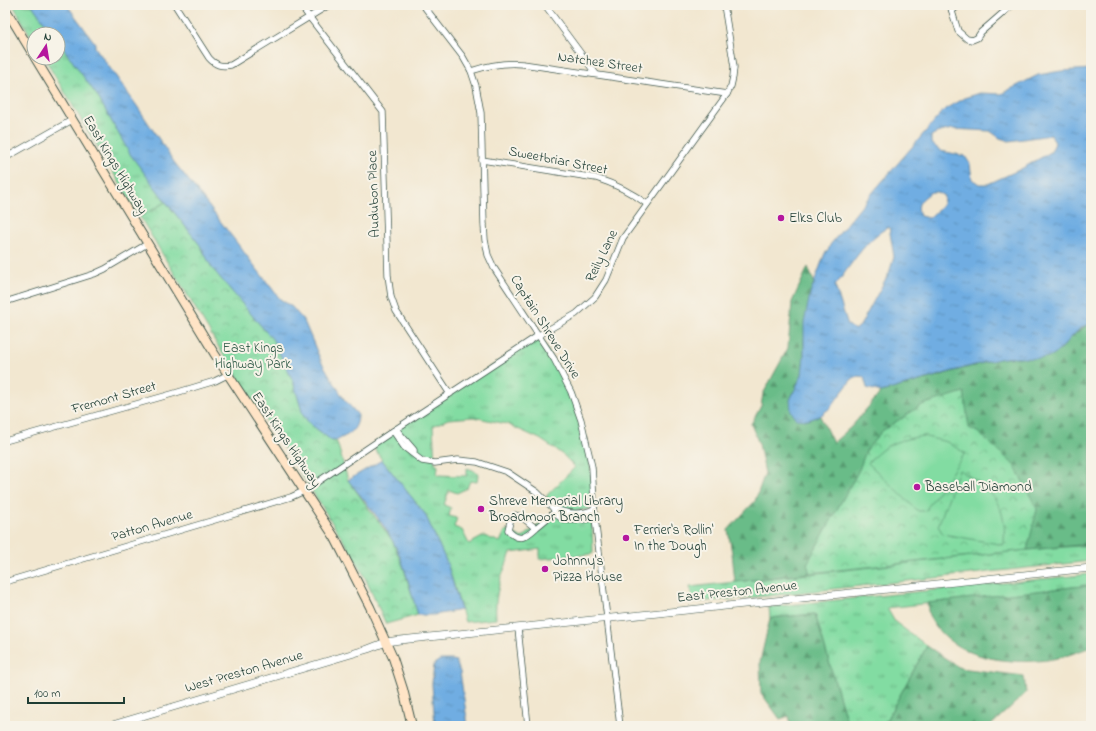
<svg xmlns="http://www.w3.org/2000/svg" width="1096" height="731" font-family="'Indie Flower',sans-serif">
<defs>
<pattern id="grass-tufts" width="24" height="20" patternUnits="userSpaceOnUse"><rect width="24" height="20" fill="#82dca2"/><path d="M3 7l-1-3M5 7V3M7 7l1-3M15 17l-1-3M17 17v-4M19 17l1-3" fill="none" stroke="#6ab485"/></pattern>
<pattern id="forest-firs" width="22" height="20" patternUnits="userSpaceOnUse"><rect width="22" height="20" fill="#69bc88"/><path d="M5 1l3.5 6h-7zM16 11l3.5 6h-7z" fill="#569a70"/></pattern>
<pattern id="park-crowns" width="20" height="18" patternUnits="userSpaceOnUse"><rect width="20" height="18" fill="#82dca2"/><path d="M2 6a3 3 0 1 1 6 0M12 15a3 3 0 1 1 6 0" fill="none" stroke="#6ab485"/></pattern>
<pattern id="water-ripples" width="26" height="14" patternUnits="userSpaceOnUse"><rect width="26" height="14" fill="#70ade2"/><path d="M2 4q2-2 4 0t4 0M15 11q2-2 4 0t4 0" fill="none" stroke="#5b8eb8"/></pattern>
</defs>
<rect width="100%" height="100%" fill="#f7f3e8"/>
<filter id="ink" filterUnits="userSpaceOnUse"><feTurbulence type="fractalNoise" baseFrequency=".025" numOctaves="2"/><feDisplacementMap in="SourceGraphic" scale="8" xChannelSelector="R" yChannelSelector="G"/><feConvolveMatrix kernelMatrix="1 2 1 2 8 2 1 2 1" color-interpolation-filters="sRGB"/></filter>
<filter id="wash" filterUnits="userSpaceOnUse"><feTurbulence type="fractalNoise" baseFrequency=".012" numOctaves="4" result="noise"/><feDisplacementMap in="SourceGraphic" scale="16" xChannelSelector="R" yChannelSelector="G"/><feGaussianBlur stdDeviation="0.9" result="paint"/><feColorMatrix in="noise" values="0 0 0 0 0 0 0 0 0 0 0 0 0 0 0 0 0 1.4 0 .05"/><feComposite in="paint" operator="in"/></filter>
<g filter="url(#wash)">
<rect width="100%" height="100%" fill="#f2e7d0"/>
<g fill="url(#grass-tufts)" stroke="#508c6b">
<polygon points="13,5 32,5 53,34 34,34 34,42"/>
<polygon points="58,41 98,97 130,154 166,202 140,217 44,58 58,58"/>
<path d="M539,335L571,392L587,442L593,486L589,509L565,513L546,501L547,495L575,467L562,454L540,439L507,424L473,417L448,419L433,426L435,463L438,466L437,475L467,476V468L473,470L478,474L477,482L470,481L467,488L457,493L449,490L444,505L451,508L449,516L457,518L454,527L462,530L469,544L484,536L500,542L505,531L508,530L522,538L555,512L564,519H589L592,523L593,553L592,554L540,559V549L511,553C501,576 494,594 496,619L465,622L448,565L425,514L382,460L372,445L393,431L414,454L396,429Z"/>
<polygon points="1091,545 1091,561 768,596 695,602 692,599 690,587 1027,550"/>
<polygon points="1091,574 1091,585 887,608 895,622 927,646 883,726 848,726 815,614 770,618 769,607"/>
</g>
<g fill="url(#forest-firs)" stroke="#447c5e">
<polygon points="808,267 814,282 810,294 804,341 804,357 802,375 790,400 808,420 820,416 833,443 852,426 881,392 1001,358 1048,357 1061,349 1072,336 1087,325 1091,324 1091,544 1027,550 1037,509 979,433 969,428 964,392 922,405 882,431 866,451 859,470 807,564 810,573 735,582 732,553 728,530 755,501 765,473 759,444 751,424 761,406 763,394 788,348 792,302"/>
<path d="M1091,585V647C1077,652 1062,658 1047,660C1007,665 951,658 930,618C928,614 928,608 927,603Z"/>
<polygon points="815,614 848,726 791,726 789,716 780,719 761,693 760,662 770,618"/>
<polygon points="927,646 960,668 1024,676 1026,693 990,726 883,726"/>
</g>
<g fill="url(#park-crowns)" stroke="#508c6b">
<polygon points="166,202 200,245 212,268 273,340 293,381 303,415 309,423 332,441 337,442 348,480 392,540 403,566 418,615 386,624 360,567 307,483 235,374 140,217"/>
<polygon points="964,392 969,428 979,433 1014,465 1037,509 1027,550 810,573 807,564 859,470 866,451 882,431 922,405"/>
</g>
<g fill="#82dca2" stroke="#508c6b">
<path d="M922,436L947,442L965,453L925,511H918L868,463C886,443 896,441 922,436Z"/>
<path d="M959,470C981,483 1000,495 1004,523C1005,530 1004,538 1004,545L943,534L938,526Z"/>
</g>
<g fill="url(#water-ripples)" stroke="#48758b" fill-rule="evenodd">
<path d="M32,5H67L95,43V47L137,106L174,162L194,187L280,299L292,307L304,321L321,361L344,399L358,415C358,432 346,437 332,441L309,423L303,415L293,381L273,340L212,268L200,245L166,202L130,154L98,97L58,41V34H53Z"/>
<path d="M1091,69V324C1074,326 1065,352 1048,357C1032,361 1015,355 999,359C960,368 921,381 881,392L867,388L864,377L858,376L852,379L830,408L820,416L808,420L796,419L791,411L790,400L802,374L804,355V323L810,294L825,253L828,251L830,245L873,192L945,109L964,98L980,93L1001,94L1038,75L1061,71ZM952,129L990,131L1000,138L1009,141L1051,135L1055,143L1051,152L1021,169L988,184H979L972,179L970,164L965,156L941,151L931,143V136L936,133ZM931,192H937L944,196L943,205L929,218L920,216C915,202 922,200 931,192ZM889,227L894,257L889,273L860,326L855,330L848,325L835,286C849,268 867,237 889,227Z"/>
<path d="M382,460L425,514L447,563L461,610L434,615H418C410,590 405,562 392,540C380,518 363,499 348,480Z"/>
<polygon points="440,660 452,660 456,661 460,672 468,726 435,726 432,684 434,664"/>
</g>
</g>
<g filter="url(#ink)">
<g fill="none" stroke-linecap="round" stroke-linejoin="round">
<g stroke="#3f564b" stroke-width="7">
<g id="minor">
<path d="M175,5L209,58C215,65 221,67 231,65L329,5"/>
<polyline points="300,5 383,112 388,275 391,297 396,311 450,394"/>
<polyline points="423,5 463,57 471,71 476,86 481,113 484,225 485,240 488,255 494,268 554,359 571,392 581,420 592,467 595,518 620,726"/>
<polyline points="545,5 596,74"/>
<polyline points="950,5 958,31 967,39 972,40 977,38 981,32 1012,5"/>
<polyline points="952,11 959,5"/>
<path d="M471,71C489,65 504,62 523,64L727,94"/>
<polyline points="5,158 72,120"/>
<path d="M482,160L596,178C615,184 631,192 647,204"/>
<polyline points="5,302 94,274 105,269 147,244"/>
<polyline points="396,429 414,450 414,454"/>
<polyline points="393,431 404,447 422,461 435,463 458,460 477,462 507,472 537,492 553,508"/>
<polyline points="5,441 172,394 215,381 227,375"/>
<path d="M594,509C580,516 567,514 553,508C554,511 556,515 558,516C567,524 584,519 595,518"/>
<path d="M536,528C528,524 525,516 515,515L511,518L508,530C519,544 527,536 537,527C543,522 549,517 555,512"/>
<polyline points="5,582 228,516 291,497 304,491 393,431 539,335 576,314 595,297 606,280 623,238 727,94 731,86 733,77 734,67 724,5"/>
<polyline points="518,628 528,726"/>
</g>
</g>
<g stroke="#3f564b" stroke-width="8">
<polyline id="tertiary" points="109,726 368,649 386,642 400,640 1091,568"/>
</g>
<g stroke="#3f564b" stroke-width="10">
<g id="secondary">
<polyline points="5,8 34,56"/>
<polyline points="35,58 214,353 335,538 370,607 393,658 403,689 412,726"/>
</g>
</g>
<use href="#minor" stroke="#fff" stroke-width="5.5"/>
<use href="#tertiary" stroke="#fff" stroke-width="7"/>
<use href="#secondary" stroke="#ffe4c6" stroke-width="8"/>
</g>
</g>
<g fill="#b5179e" stroke="#f7f3e8" stroke-width="1.5">
<circle cx="781" cy="218" r="4"/>
<circle cx="917" cy="487" r="4"/>
<circle cx="481" cy="509" r="4"/>
<circle cx="626" cy="538" r="4"/>
<circle cx="545" cy="569" r="4"/>
</g>
<g text-anchor="middle" dominant-baseline="central" stroke-width="4" stroke-linejoin="round" paint-order="stroke">
<g font-size="14" fill="#1f3d34" stroke="#f7f3e8">
<text transform="translate(600 63) rotate(8)">Natchez Street</text>
<text transform="translate(558 161) rotate(11)">Sweetbriar Street</text>
<text transform="translate(115 165) rotate(59)">East Kings Highway</text>
<text transform="translate(374 194) rotate(-92)">Audubon Place</text>
<text transform="translate(602 256) rotate(-64)">Reily Lane</text>
<text transform="translate(545 327) rotate(58)">Captain Shreve Drive</text>
<text transform="translate(114 398) rotate(-16)">Fremont Street</text>
<text transform="translate(286 440) rotate(56)">East Kings Highway</text>
<text transform="translate(152 526) rotate(-16)">Patton Avenue</text>
<text transform="translate(737 592) rotate(-6)">East Preston Avenue</text>
<text transform="translate(244 672) rotate(-16)">West Preston Avenue</text>
</g>
<g font-size="14" fill="#1f3d34" stroke="#f7f3e8" text-anchor="start">
<text x="789" y="218">Elks Club</text>
<text x="925" y="487">Baseball Diamond</text>
<text x="489" y="501">Shreve Memorial Library<tspan x="489" dy="16">Broadmoor Branch</tspan></text>
<text x="634" y="530">Ferrier's Rollin'<tspan x="634" dy="16">In the Dough</tspan></text>
<text x="553" y="561">Johnny's<tspan x="553" dy="16">Pizza House</tspan></text>
</g>
<g font-size="14" fill="#335d4a" stroke="#f7f3e8">
<text x="253" y="348">East Kings<tspan x="253" dy="16">Highway Park</tspan></text>
</g>
</g>
<rect width="1096" height="731" fill="none" stroke="#f7f3e8" stroke-width="20"/>
<g transform="translate(46 46) rotate(12)"><circle r="19" fill="#f7f3e8" stroke="#a1aaa0"/>
<path d="M0-3L7 15L0 10L-7 15Z" fill="#b5179e"/>
<text y="-6" font-size="11" font-weight="bold" text-anchor="middle" fill="#1f3d34">N</text>
</g>
<path d="M28 697v6h96v-6" fill="none" stroke="#1f3d34" stroke-width="2"/>
<text x="34" y="697" font-size="12" fill="#1f3d34" stroke="#f7f3e8" stroke-width="3" paint-order="stroke">100 m</text>
</svg>
